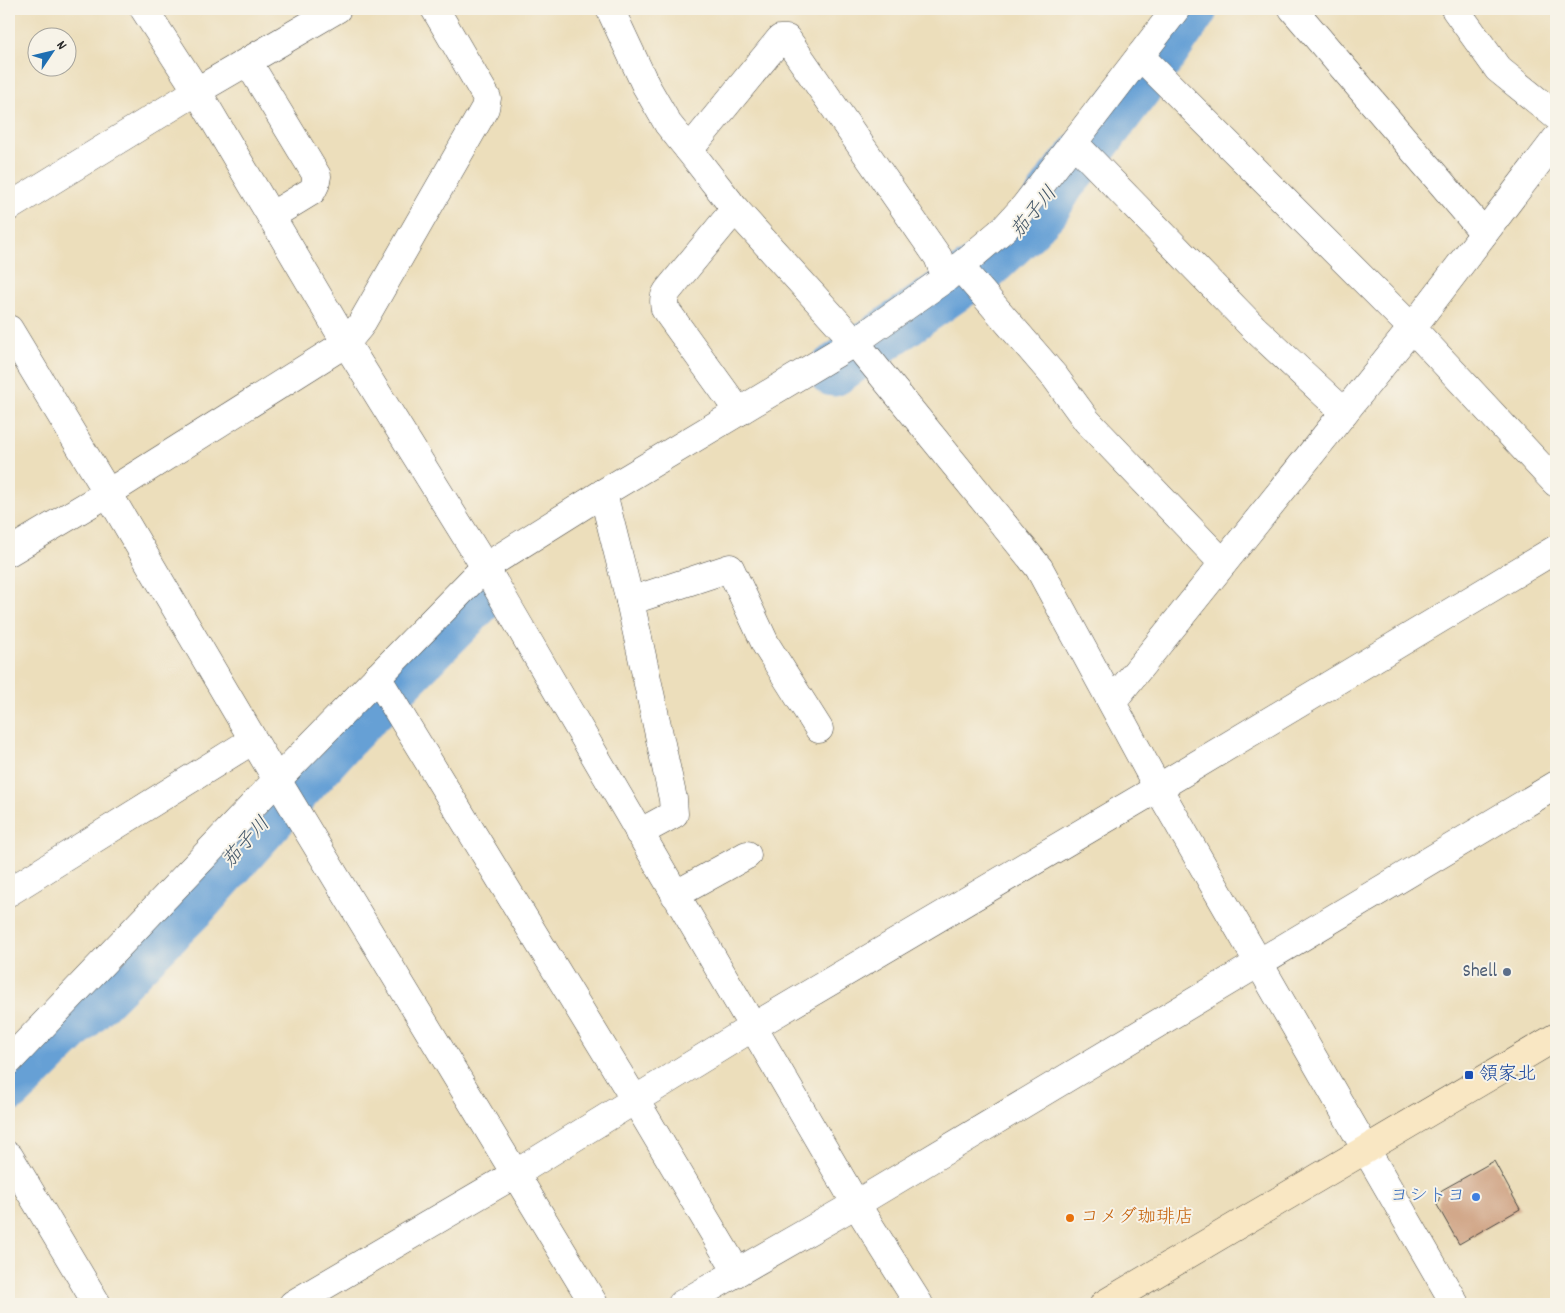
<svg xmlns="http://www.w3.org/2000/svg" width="1565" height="1313" font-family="Dekko,'Klee One',sans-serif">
<rect width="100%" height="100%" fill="#f7f3e8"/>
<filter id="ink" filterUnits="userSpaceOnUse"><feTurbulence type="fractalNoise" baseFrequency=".02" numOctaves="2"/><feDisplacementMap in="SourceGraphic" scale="10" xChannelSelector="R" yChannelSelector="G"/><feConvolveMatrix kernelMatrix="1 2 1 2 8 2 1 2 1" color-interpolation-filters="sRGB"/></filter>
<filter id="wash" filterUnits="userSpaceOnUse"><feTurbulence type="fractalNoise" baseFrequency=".0096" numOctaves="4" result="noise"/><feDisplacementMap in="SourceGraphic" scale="20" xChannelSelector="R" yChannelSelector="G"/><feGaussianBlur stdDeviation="1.12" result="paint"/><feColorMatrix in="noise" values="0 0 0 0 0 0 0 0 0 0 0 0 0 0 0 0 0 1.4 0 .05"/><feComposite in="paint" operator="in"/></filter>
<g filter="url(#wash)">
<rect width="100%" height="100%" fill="#ecdebb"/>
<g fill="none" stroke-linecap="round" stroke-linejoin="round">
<g stroke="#66a0d5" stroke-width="51">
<polyline points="833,371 986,265 1023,230 1045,207 1061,181 1090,148 1160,56 1192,9"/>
<polyline points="9,1087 193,904 343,736 482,595"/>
</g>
</g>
<g id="blocks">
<polygon fill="#d2a88a" points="1494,1161 1520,1209 1459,1244 1437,1205 1442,1190"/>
</g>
</g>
<g filter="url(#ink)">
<use href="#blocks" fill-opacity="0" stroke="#484641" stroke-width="1"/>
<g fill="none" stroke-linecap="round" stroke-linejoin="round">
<g stroke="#484641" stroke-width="29">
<g id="street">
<polyline points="144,9 197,91 346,343 485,567 856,1204 919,1304"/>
<polyline points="610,9 646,86 668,124 689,150 735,209 855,342 1039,568 1158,788 1455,1304"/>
<polyline points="1176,9 1140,56 1412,328 1556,483"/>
<polyline points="1293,9 1484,233"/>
<polyline points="1455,9 1498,69 1556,116"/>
<polyline points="248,62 317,176 315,185 312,191 271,216"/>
<polyline points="1074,143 1255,329 1344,412"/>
<polyline points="689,150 780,39 787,39 938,257 946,278"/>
<polyline points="9,207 197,91 337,9"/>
<path d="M735,209L670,288C664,295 663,300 665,309L739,412"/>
<polyline points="960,267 1055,377 1087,421 1223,563"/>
<polyline points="9,329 108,493 277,780 594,1304"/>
<polyline points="603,493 630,601 673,799 674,814 639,833"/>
<polyline points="9,552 108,493 346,343 360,326 485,108 487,98 435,9"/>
<polyline points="630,601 730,568 766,645 819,729"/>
<polyline points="377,677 635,1100 737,1272"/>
<polyline points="1112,702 1412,328 1556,139"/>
<polyline points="9,892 253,740"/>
<polyline points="675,895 747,855"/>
<polyline points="9,1061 277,780 485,567 603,493 855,342 946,278 1005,228 1024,207 1140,56"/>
<polyline points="9,1156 97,1304"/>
<polyline points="293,1304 515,1174 753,1027 1158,788 1556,549"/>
<polyline points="682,1304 856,1204 1556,785"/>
</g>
</g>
<g stroke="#484641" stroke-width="29">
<polyline id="secondary" points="1104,1304 1556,1037"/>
</g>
<use href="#street" stroke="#fff" stroke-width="28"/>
<use href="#secondary" stroke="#f9e7c3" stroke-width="28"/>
</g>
</g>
<circle fill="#5c6f8a" stroke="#f7f3e8" stroke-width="2" cx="1507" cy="972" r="5"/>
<rect fill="#1a4fb4" stroke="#f7f3e8" stroke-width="2" x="1464" y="1070" width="10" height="10" rx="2.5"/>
<circle fill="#3f7fe0" stroke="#f7f3e8" stroke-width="2" cx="1476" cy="1197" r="5"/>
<circle fill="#e8710a" stroke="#f7f3e8" stroke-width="2" cx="1070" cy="1218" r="5"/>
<g text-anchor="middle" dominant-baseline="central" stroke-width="4" stroke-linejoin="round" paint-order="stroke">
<g font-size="19" fill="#4e5e75" stroke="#f7f3e8" text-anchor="end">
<text x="1497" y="972">Shell</text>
</g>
<g font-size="19" fill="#164399" stroke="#f7f3e8" text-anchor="start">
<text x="1479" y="1075">領家北</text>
</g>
<g font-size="19" fill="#366cbe" stroke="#f7f3e8" text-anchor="end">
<text x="1466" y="1197">ヨシトヨ</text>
</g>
<g font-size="19" fill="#c56008" stroke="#f7f3e8" text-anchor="start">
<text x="1080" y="1218">コメダ珈琲店</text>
</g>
<g font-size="20" font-style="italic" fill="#405466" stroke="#f7f3e8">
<text transform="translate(1035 213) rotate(-50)">茄子川</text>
<text transform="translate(247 843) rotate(-48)">茄子川</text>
</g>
</g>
<rect width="1565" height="1313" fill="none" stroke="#f7f3e8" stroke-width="30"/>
<g transform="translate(52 52) rotate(55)"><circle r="24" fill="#f7f3e8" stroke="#a5a39c"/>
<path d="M0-4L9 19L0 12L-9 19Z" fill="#1f6fb2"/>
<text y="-8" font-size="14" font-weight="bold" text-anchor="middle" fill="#2b2b2b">N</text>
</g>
</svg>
